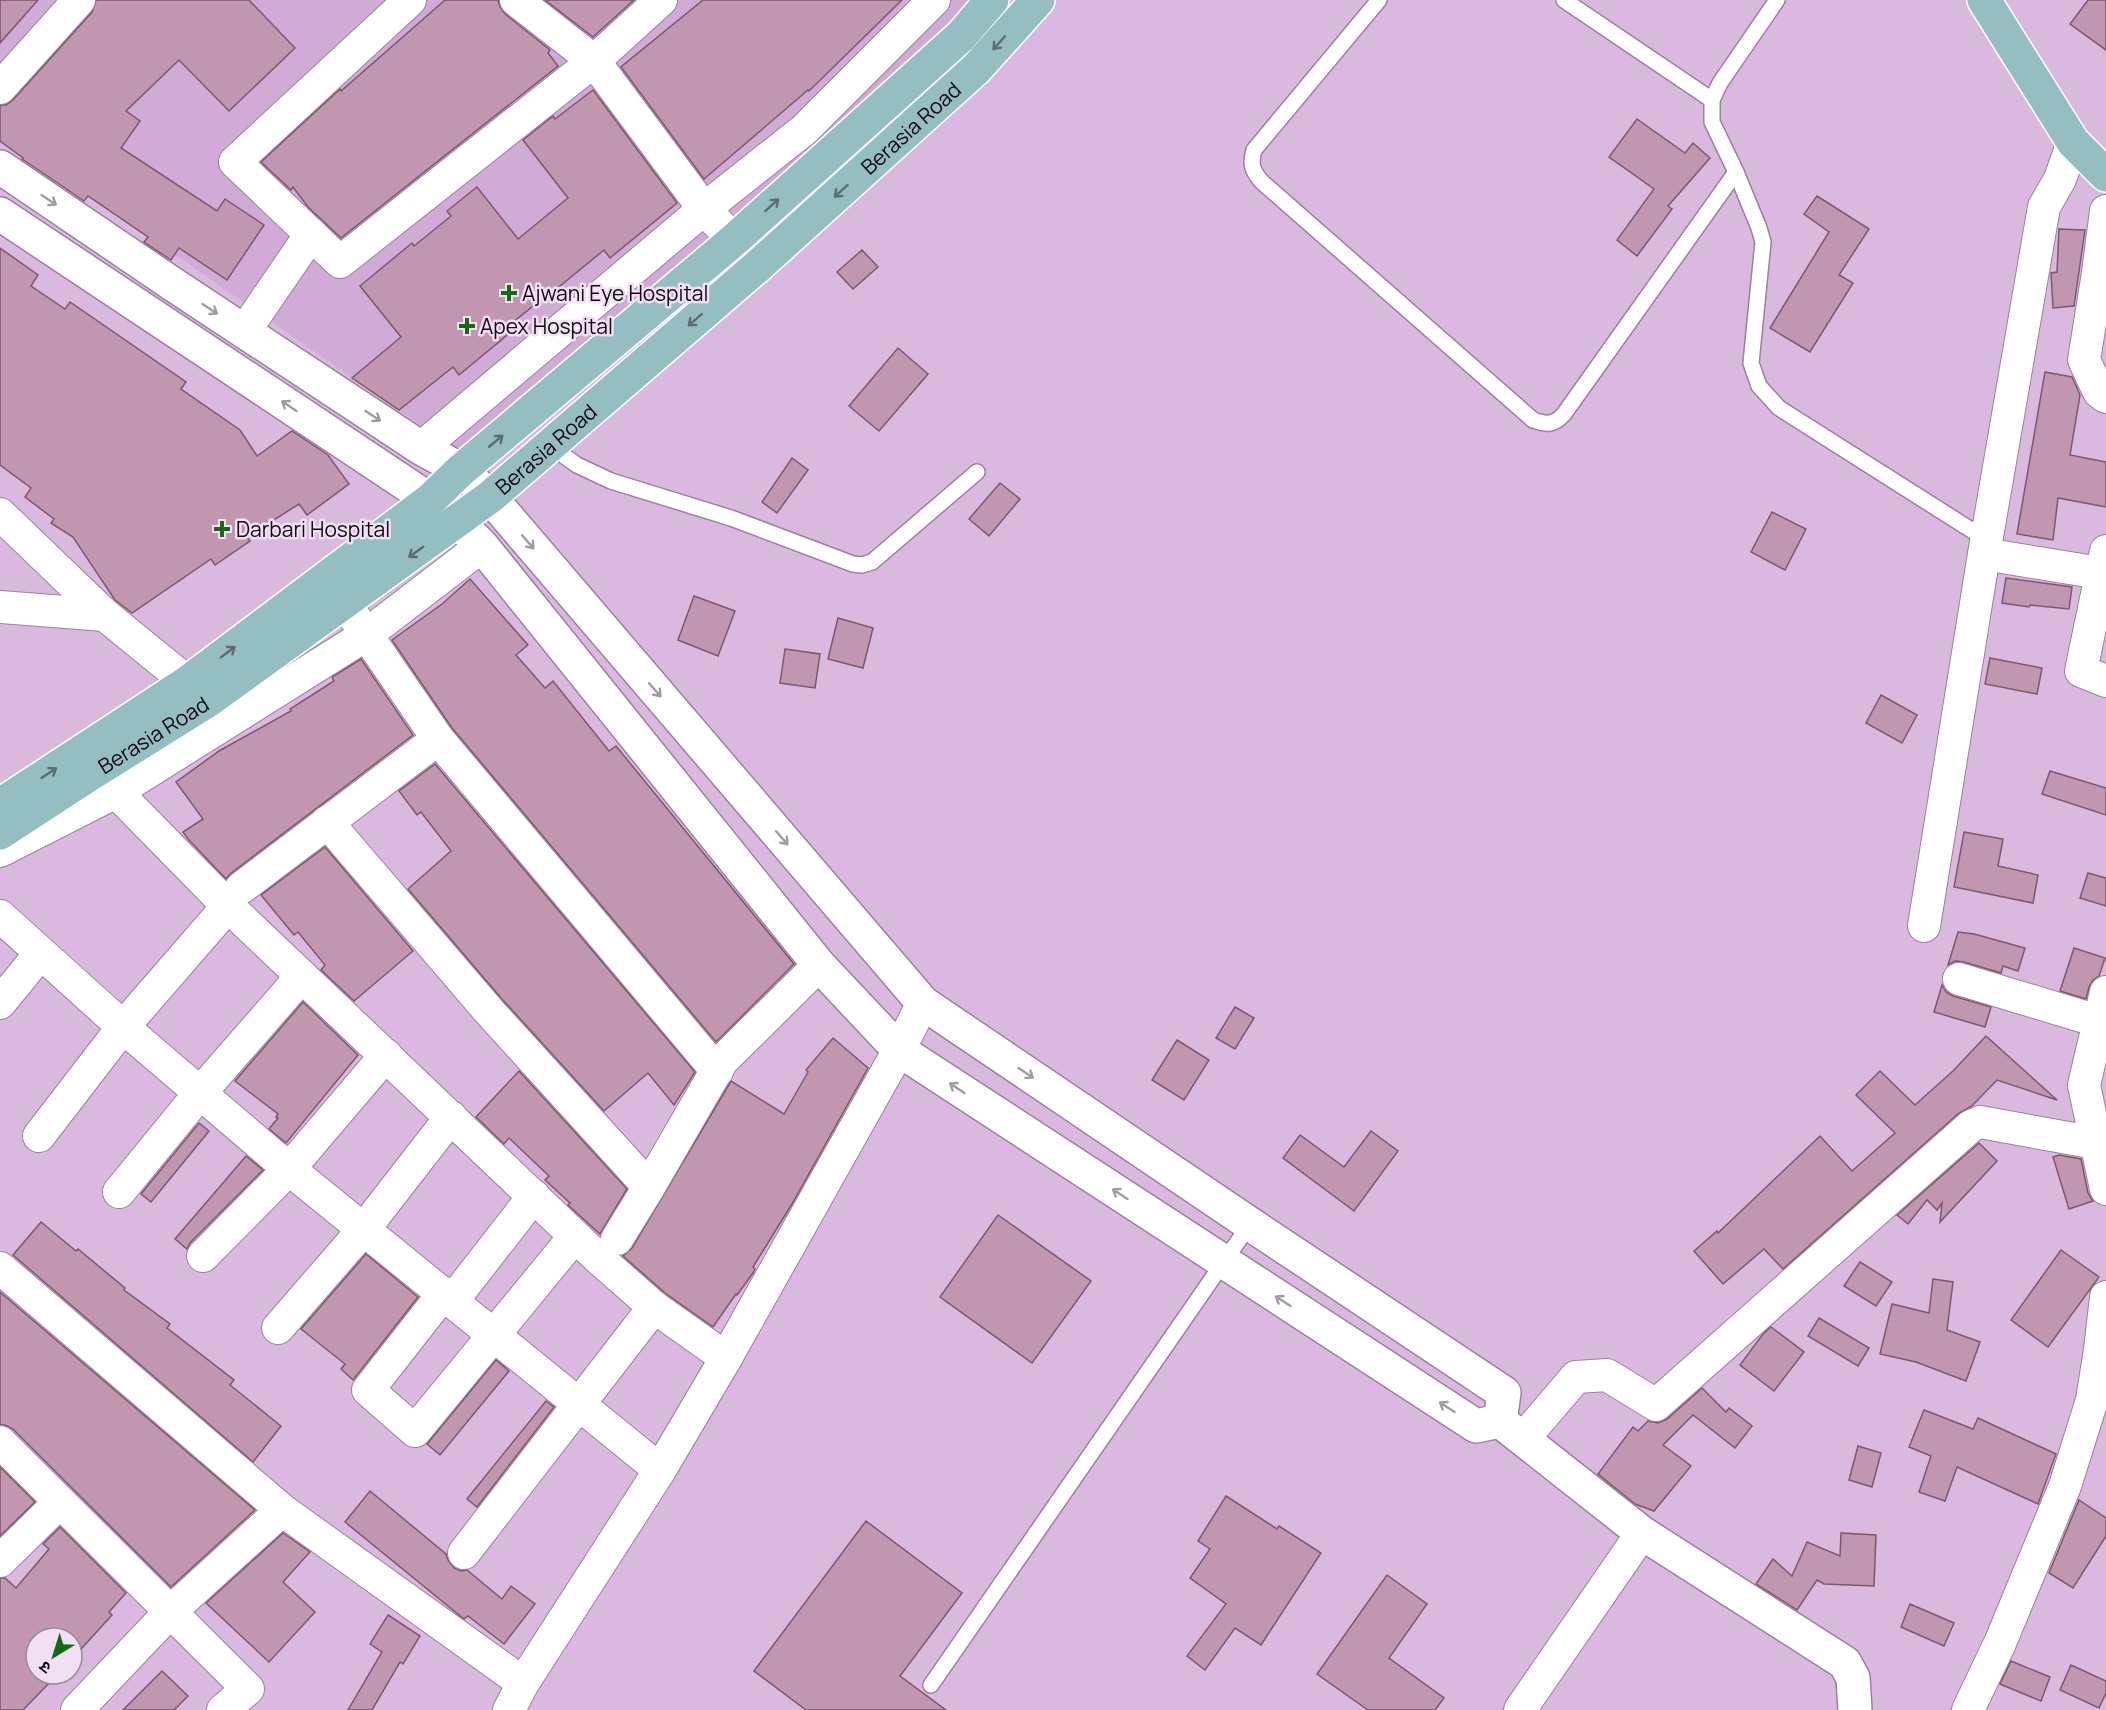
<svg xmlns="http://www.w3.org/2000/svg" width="2106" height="1710" font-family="Manrope,'Noto Sans Devanagari',sans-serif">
<rect width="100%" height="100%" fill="#dab9de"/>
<polygon fill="#d0abd5" points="0,0 980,0 445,504 426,429 0,133"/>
<g fill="#c196af" stroke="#7e566e" stroke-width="1.5">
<polygon points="0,0 38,0 0,43"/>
<polygon points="96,0 249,0 295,48 229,111 179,60 126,111 140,121 121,148 217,211 225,199 264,225 227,280 179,248 171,260 144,242 148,237 88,196 84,201 65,188 22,159 23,158 0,141 0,105 6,105 13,100 92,12"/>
<polygon points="445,0 498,0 500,7 505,14 550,50 548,53 558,66 341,238 308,207 293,187 291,190 261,162 340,89 341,91"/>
<polygon points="545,0 634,0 593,37"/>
<polygon points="703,0 902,0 809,91 808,90 704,179 621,67"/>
<polygon points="2088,0 2106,0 2106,50 2070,24"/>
<polygon points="593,90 677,203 610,258 604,250 549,295 548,294 507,327 511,332 459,375 453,367 399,410 352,378 401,337 360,286 412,243 414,246 451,216 447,211 477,187 518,239 568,198 523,140 553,116 555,119"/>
<polygon points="1637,119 1685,153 1693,143 1710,158 1668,206 1672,209 1637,256 1617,240 1654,189 1609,157"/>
<polygon points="1817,196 1869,229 1839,275 1853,283 1810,352 1770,328 1829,232 1804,214"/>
<polygon points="2059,229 2085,230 2074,306 2053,308 2051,273 2057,272"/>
<polygon points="0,248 38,275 31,286 65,309 70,302 186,382 181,389 240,430 257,456 292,431 328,455 349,484 307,515 299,504 247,537 250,541 215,565 211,559 132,613 115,600 73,537 51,523 54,519 25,497 31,488 0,465"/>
<polygon points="862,250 878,267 853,289 837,272"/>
<polygon points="898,348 928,374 879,431 849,406"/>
<polygon points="2045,372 2072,377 2080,395 2070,455 2106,462 2106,507 2058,498 2053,540 2017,534"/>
<polygon points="792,458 808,470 777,513 762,502"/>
<polygon points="1000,483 1020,499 989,536 969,519"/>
<polygon points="1772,512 1806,529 1785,570 1751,552"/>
<polygon points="2006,578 2072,587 2069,609 2030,605 2029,607 2002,603"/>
<polygon points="470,579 528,645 516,655 545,688 553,681 609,751 616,746 794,964 716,1042 452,728 392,640 442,604"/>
<polygon points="694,596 735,611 718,656 678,640"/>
<polygon points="838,618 873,628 863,668 828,659"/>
<polygon points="785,649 820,654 815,688 780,683"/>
<polygon points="1990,658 2042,668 2037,694 1985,684"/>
<polygon points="361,659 413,735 230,874 226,879 188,839 183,832 203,819 176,782 219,751 291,711 290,709 334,681 332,677"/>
<polygon points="1881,695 1917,715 1902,743 1866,723"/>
<polygon points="435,764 695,1072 674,1105 648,1073 604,1111 501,998 408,889 451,851 421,812 417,815 399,791"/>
<polygon points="2050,771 2106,788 2106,815 2042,794"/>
<polygon points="1964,832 2003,839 1998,866 2038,875 2033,903 1954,887"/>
<polygon points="325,847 413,951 354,1001 321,970 325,965 298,932 294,935 261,895"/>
<polygon points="2088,873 2106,878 2106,906 2080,898"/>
<polygon points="1958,932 1974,934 2025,948 2018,971 2003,966 2001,973 1964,962 1955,961 1948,965"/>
<polygon points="2074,948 2105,958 2099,976 2093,980 2089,987 2086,999 2060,991"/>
<polygon points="1942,985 1946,992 1953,996 1991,1007 1985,1027 1934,1012"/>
<polygon points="303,1002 358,1055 286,1143 269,1129 278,1118 276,1117 278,1114 235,1081"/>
<polygon points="1235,1007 1254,1018 1235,1049 1216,1038"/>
<polygon points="1986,1036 2057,1100 1997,1080 1972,1106 1959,1113 1783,1269 1764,1249 1723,1284 1694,1251 1717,1231 1718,1233 1820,1136 1852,1171 1895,1133 1856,1095 1880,1071 1915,1105 1953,1071"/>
<polygon points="833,1038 868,1068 792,1204 753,1267 755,1269 753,1273 737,1295 736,1294 713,1327 665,1293 623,1256 632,1248 731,1081 784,1114 808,1072 806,1070"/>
<polygon points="1177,1040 1209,1060 1184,1100 1152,1080"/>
<polygon points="519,1071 627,1189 600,1234 568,1205 570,1203 545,1180 549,1176 509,1138 504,1144 476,1117"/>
<polygon points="199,1123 209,1131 151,1202 141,1194"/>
<polygon points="1371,1131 1398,1151 1354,1211 1283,1158 1300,1135 1344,1167"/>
<polygon points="1979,1143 1997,1161 1940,1222 1942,1203 1937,1210 1927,1200 1908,1224 1897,1215"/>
<polygon points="2059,1155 2081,1159 2088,1193 2093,1201 2069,1209 2053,1157"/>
<polygon points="246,1156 263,1170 190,1243 187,1249 175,1239"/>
<polygon points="998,1215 1091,1281 1032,1363 940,1297"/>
<polygon points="41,1222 76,1251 78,1249 125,1288 124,1290 170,1324 167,1328 234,1380 230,1385 281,1426 253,1462 13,1255"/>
<polygon points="2061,1250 2099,1277 2048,1347 2011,1320"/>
<polygon points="366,1254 418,1297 353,1380 341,1369 345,1364 301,1329"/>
<polygon points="1860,1262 1892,1282 1876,1306 1844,1286"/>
<polygon points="1933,1279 1953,1282 1947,1330 1980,1342 1966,1381 1916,1362 1880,1354 1892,1304 1929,1313"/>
<polygon points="0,1292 255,1510 171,1587 13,1429 5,1425 0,1425"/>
<polygon points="1819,1318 1869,1348 1858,1366 1808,1336"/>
<polygon points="1771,1327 1804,1352 1774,1391 1740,1365 1763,1334"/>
<polygon points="496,1360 509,1371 440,1455 427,1444"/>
<polygon points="1702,1388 1726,1412 1729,1408 1752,1426 1735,1448 1693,1415 1663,1445 1691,1466 1654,1511 1635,1504 1598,1474 1633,1427 1638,1431 1648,1421 1658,1423 1667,1419"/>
<polygon points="546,1401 554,1407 477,1507 467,1499"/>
<polygon points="1924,1410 1973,1429 1978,1418 2056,1454 2038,1504 1957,1467 1945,1501 1919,1492 1931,1456 1909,1447"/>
<polygon points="1858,1446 1881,1453 1872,1487 1849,1480"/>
<polygon points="0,1467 35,1502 0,1536"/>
<polygon points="370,1491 446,1554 448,1560 454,1568 461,1571 467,1570 502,1599 511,1586 535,1604 504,1644 468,1616 464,1619 345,1522"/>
<polygon points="1226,1496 1277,1529 1279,1526 1321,1553 1261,1645 1235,1628 1205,1670 1187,1656 1226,1604 1190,1578 1210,1549 1198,1541"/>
<polygon points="2079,1500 2106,1518 2106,1536 2073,1588 2049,1573"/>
<polygon points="866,1521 962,1593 900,1676 946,1710 806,1710 754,1671"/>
<polygon points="60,1527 126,1593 109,1612 112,1615 72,1659 72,1638 36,1638 36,1674 58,1674 23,1710 0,1710 0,1578 5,1578 16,1588 49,1549 43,1544"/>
<polygon points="283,1533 310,1552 283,1582 315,1612 269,1662 206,1603"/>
<polygon points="1841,1533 1876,1535 1874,1586 1824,1584 1817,1580 1797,1610 1756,1584 1773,1559 1792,1576 1807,1542 1840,1556"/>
<polygon points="1387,1575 1427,1604 1389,1658 1444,1698 1435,1710 1368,1710 1317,1674"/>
<polygon points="1910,1604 1954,1623 1944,1646 1901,1627"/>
<polygon points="388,1615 420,1636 403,1664 400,1662 372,1710 348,1710 382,1652 370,1644"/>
<polygon points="2011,1661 2050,1677 2041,1701 2000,1684"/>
<polygon points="2071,1665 2106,1681 2106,1693 2099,1708 2060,1690"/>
<polygon points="162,1671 188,1696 174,1710 123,1710"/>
</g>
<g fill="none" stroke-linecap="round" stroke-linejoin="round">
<g stroke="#9d7fa2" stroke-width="18">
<g id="service">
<path d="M1379,0L1254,150C1250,164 1252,170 1261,181L1533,420C1547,425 1554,425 1564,414L1736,172"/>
<polyline points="1564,0 1712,100"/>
<polyline points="1777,0 1720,83 1712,100 1712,122 1736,172 1759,228 1763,242 1751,363 1759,386 1779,408 1987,540"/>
<polyline points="550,446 577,465 611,481 731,518 853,564 862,565 872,562 977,472"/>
<polyline points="931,1685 1250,1224"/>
</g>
</g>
<g stroke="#9d7fa2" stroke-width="34">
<g id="minor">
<polyline points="410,0 235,162 340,262 594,61 661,0"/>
<polyline points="516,0 594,61 704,209 734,240"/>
<polyline points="0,88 79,0"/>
<polyline points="2106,211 2098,273 2084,360 2099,392 2106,397"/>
<polyline points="244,332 311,234"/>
<polyline points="421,448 704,209 805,129 934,0"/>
<polyline points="0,514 105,615 208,699"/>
<polyline points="2106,551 2081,671 2106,681"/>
<polyline points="1984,554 2100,573"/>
<polyline points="329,580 438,739 717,1071"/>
<polyline points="0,607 105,615"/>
<polyline points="116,792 228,906 597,1257 654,1307 726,1358"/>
<polyline points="327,822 488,1010 649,1187"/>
<polyline points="0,851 116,792 366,635 482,546"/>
<polyline points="241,888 438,739"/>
<polyline points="0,916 123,1027 289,1169 660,1470"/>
<polyline points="1924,926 1984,554 2044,207 2060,179 2073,142"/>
<polyline points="1959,979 2098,1021"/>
<polyline points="2106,992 2084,1085 2106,1189"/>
<polyline points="0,1003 40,954"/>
<polyline points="39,1136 123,1027 228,906"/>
<polyline points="119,1192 200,1093 302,976"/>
<polyline points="617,1239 649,1187 722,1061 819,965"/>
<polyline points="203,1256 289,1169 386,1055"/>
<polyline points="0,1268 282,1510 523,1683"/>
<polyline points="444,1293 368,1390 415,1431 575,1236"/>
<polyline points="453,1300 534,1196"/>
<polyline points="278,1328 364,1229 451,1117"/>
<polyline points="1523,1439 1576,1377 1607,1375 1656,1405 1971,1126 1980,1122 2096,1143"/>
<polyline points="0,1442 248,1689 223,1710"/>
<polyline points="464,1553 654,1307"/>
<polyline points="0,1561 60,1502"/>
<polyline points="77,1710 170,1612 282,1510"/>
<polyline points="509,1710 523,1683 660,1470 726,1358 899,1050 923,1003"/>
<polyline points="1520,1710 1642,1533"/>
<polyline points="1968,1710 2000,1643 2065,1486 2092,1400 2100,1350 2106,1297"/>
</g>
</g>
<g stroke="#9d7fa2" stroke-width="36">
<g id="tertiary">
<polyline points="490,497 923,1003 1250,1224 1504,1393 1500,1421"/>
<polyline points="458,522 482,546 819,965 899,1050 1476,1426 1500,1421 1642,1533 1845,1663 1853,1678 1855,1710"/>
</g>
</g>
<g stroke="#9d7fa2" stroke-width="36">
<g id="secondary">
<polyline points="0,167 174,285 421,448 461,470 490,497"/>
<polyline points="0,214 430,500 452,517"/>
</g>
</g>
<g stroke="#fff" stroke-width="36">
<g id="primary">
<polyline points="1984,0 2073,142 2106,175"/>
<polyline points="0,805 188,682 430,500 461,470 734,240 961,36 992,0"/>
<path id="s1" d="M0,833L89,775L209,700L490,497L758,266L976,69L1038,0"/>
</g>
</g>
<use href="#service" stroke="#fff" stroke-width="15"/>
<use href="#minor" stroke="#fff" stroke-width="32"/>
<use href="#tertiary" stroke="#fff" stroke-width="33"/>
<use href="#secondary" stroke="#fff" stroke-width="33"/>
<use href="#primary" stroke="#94bec2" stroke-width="33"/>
</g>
<defs><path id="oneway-shaft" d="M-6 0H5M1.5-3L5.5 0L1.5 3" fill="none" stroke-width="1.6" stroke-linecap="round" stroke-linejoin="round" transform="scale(1.5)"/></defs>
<g stroke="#5a6c74">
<use href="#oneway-shaft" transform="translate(999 43) rotate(132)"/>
<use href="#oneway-shaft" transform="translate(841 191) rotate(138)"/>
<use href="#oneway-shaft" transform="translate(772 205) rotate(-42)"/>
<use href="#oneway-shaft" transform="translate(695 320) rotate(139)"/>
<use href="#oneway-shaft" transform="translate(496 441) rotate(-40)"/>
<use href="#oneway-shaft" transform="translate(416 552) rotate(144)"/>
<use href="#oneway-shaft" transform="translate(228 652) rotate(-37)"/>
<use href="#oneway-shaft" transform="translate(49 773) rotate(-33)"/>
</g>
<g stroke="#a09ca1">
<use href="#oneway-shaft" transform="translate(49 200) rotate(34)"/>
<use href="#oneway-shaft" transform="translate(210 309) rotate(33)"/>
<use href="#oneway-shaft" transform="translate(289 406) rotate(-146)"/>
<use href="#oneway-shaft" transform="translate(373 416) rotate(33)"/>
<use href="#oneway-shaft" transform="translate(528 542) rotate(49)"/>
<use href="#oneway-shaft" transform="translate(655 690) rotate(49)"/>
<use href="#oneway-shaft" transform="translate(782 838) rotate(49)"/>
<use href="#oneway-shaft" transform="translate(1026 1073) rotate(34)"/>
<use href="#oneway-shaft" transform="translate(957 1088) rotate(-147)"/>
<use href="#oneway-shaft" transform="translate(1120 1194) rotate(-147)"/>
<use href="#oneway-shaft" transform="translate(1283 1301) rotate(-147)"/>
<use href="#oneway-shaft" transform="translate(1447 1407) rotate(-147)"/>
</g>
<g fill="#156a11" stroke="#f1e0f3" stroke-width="2">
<path d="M506 284h6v6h6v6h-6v6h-6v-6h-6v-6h6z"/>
<path d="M464 317h6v6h6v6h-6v6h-6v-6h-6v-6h6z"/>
<path d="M219 520h6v6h6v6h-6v6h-6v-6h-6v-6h6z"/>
</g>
<g text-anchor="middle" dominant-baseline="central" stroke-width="5" stroke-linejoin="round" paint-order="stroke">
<g font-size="21" fill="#120814" stroke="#f1e0f3">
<text stroke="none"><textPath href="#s1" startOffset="1154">Berasia Road</textPath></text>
<text stroke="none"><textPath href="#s1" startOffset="668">Berasia Road</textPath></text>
<text stroke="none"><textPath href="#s1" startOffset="182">Berasia Road</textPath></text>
</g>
<g font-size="21" fill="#120814" stroke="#f1e0f3" text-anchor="start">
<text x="522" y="293">Ajwani Eye Hospital</text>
<text x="480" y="326">Apex Hospital</text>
<text x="236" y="529">Darbari Hospital</text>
</g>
</g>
<g transform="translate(54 1656) rotate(218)"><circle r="28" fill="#f1e0f3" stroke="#988a9a" stroke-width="1.5"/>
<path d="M0-4.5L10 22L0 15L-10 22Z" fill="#156a11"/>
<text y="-9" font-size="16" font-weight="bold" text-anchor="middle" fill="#120814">उ</text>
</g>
</svg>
